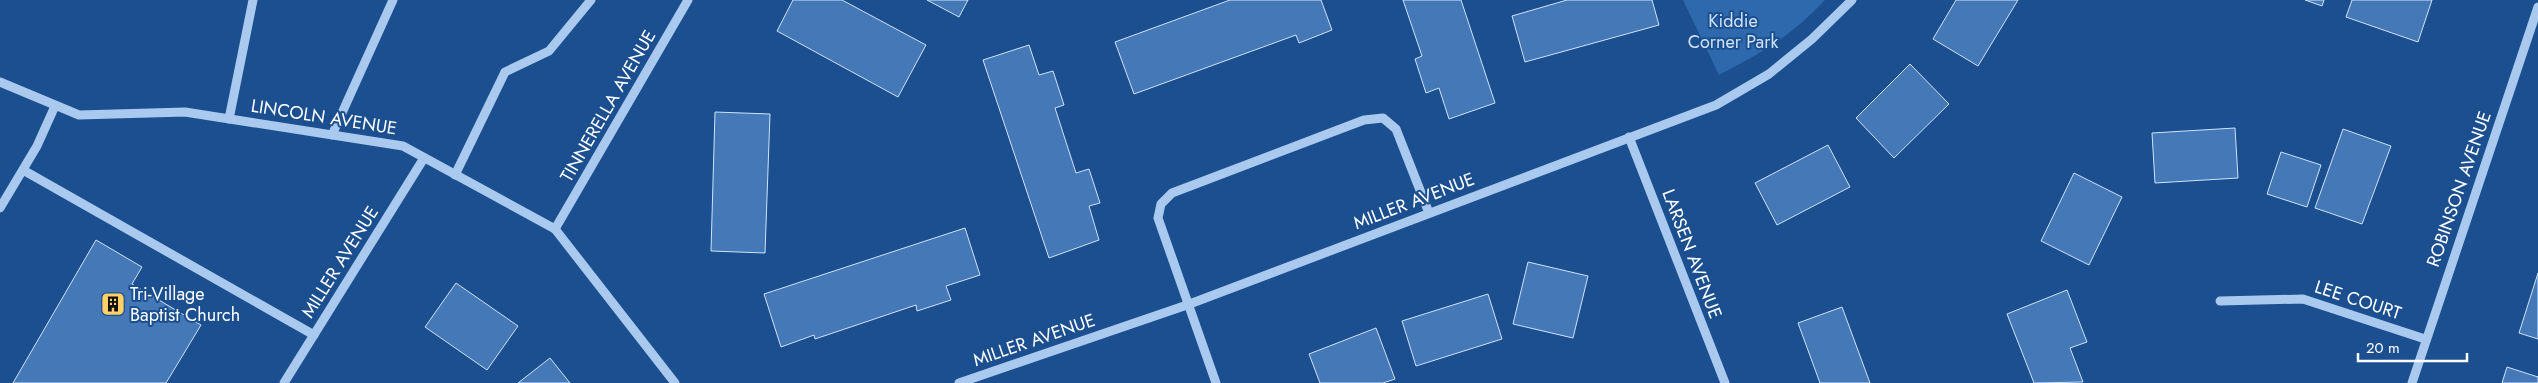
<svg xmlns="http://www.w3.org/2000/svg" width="2538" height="383" font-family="Jost,sans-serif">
<rect width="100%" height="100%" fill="#1b4f8f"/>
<path fill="#2e69ad" d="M1683,0H1825C1790,37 1763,52 1719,75Z"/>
<g fill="#4478b7" stroke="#cfe3fa">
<polygon points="793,0 842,0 926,45 898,97 777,31"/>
<polygon points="927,0 968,0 959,17"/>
<polygon points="1230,0 1321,0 1332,30 1299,43 1296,35 1134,94 1115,42"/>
<polygon points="1403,0 1461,0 1495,103 1449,119 1439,88 1426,93 1415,59 1422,56"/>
<polygon points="1567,0 1652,0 1659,25 1525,62 1512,16"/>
<polygon points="1956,0 2018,0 1978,66 1933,39"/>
<polygon points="2305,0 2324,0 2322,6"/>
<polygon points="2352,0 2432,0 2418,42 2346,17"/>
<polygon points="1029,45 1039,75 1053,71 1064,105 1055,108 1076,173 1089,169 1100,203 1089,206 1099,240 1049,258 983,60"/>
<polygon points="1910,64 1949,104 1894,158 1856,118"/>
<polygon points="715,112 770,114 765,253 711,251"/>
<polygon points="2235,128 2238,178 2155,183 2152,133"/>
<polygon points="2343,129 2391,146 2362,224 2315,208"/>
<polygon points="1828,145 1850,187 1777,225 1755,183"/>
<polygon points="2281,152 2321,165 2307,207 2267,194"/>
<polygon points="2074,173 2122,197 2089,265 2041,241"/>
<polygon points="965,228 980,275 946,286 951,300 917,311 916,305 815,339 814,335 781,347 764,294"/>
<polygon points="96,240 142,267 132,284 201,325 166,383 13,383"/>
<polygon points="1528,262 1588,276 1573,338 1513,324"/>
<polygon points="2538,273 2538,339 2519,333"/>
<polygon points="456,283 518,326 487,370 425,327"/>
<polygon points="2067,290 2087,342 2070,348 2083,382 2034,383 2007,314"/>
<polygon points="1488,294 1502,339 1416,366 1402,321"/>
<polygon points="1842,307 1870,383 1820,383 1798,323"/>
<polygon points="1376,328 1395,379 1383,383 1320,383 1309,354"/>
<polygon points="550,358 570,383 518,383"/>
<polygon points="2507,367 2538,377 2538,383 2502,383"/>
</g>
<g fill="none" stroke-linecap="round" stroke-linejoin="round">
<g stroke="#a9c9ee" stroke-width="9">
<polyline points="0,82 79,115 185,112 403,146 555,229 675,383"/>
<polyline points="229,119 253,0"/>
<polyline points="332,135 393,0"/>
<polyline points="1629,137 1725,383"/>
<polyline points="23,170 314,335"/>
<polyline points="455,175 505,72 549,51 591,0"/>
<polyline points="0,208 37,146 55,106"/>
<polyline points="555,229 688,0"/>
<polyline points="2220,301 2303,299 2425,339"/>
<polyline points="284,383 424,158"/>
<polyline points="959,383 1187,305 1716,105 1769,74 1812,39 1852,0"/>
<polyline points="1216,383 1158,218 1161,204 1172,193 1364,120 1383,118 1396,129 1429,213"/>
<polyline points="2412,383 2538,7"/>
</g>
</g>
<defs>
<g id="building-square" transform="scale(1.25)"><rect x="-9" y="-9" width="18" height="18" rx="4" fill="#ffd166" stroke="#1b4f8f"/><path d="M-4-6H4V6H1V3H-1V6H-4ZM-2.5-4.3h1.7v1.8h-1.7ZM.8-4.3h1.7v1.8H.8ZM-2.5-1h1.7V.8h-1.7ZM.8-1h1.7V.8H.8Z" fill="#111"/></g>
</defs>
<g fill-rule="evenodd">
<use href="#building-square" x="113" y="304"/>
</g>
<g text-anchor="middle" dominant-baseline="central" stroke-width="4" stroke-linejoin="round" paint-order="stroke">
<g font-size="18" fill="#cfe3fa" stroke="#1b4f8f">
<text x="1733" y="21">Kiddie<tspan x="1733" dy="21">Corner Park</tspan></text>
</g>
<g font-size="18" fill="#fff" stroke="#1b4f8f">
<text transform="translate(608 106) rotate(-60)">TINNERELLA AVENUE</text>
<text transform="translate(324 117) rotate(9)">LINCOLN AVENUE</text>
<text transform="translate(2459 189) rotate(-71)">ROBINSON AVENUE</text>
<text transform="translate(1414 201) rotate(-21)">MILLER AVENUE</text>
<text transform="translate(1692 254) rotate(69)">LARSEN AVENUE</text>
<text transform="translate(340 262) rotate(-58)">MILLER AVENUE</text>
<text transform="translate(2358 300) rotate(18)">LEE COURT</text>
<text transform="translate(1034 340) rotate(-19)">MILLER AVENUE</text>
</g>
<g font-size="18" fill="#fff" stroke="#1b4f8f" text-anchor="start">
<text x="130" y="294">Tri-Village<tspan x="130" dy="21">Baptist Church</tspan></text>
</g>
</g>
<path d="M2358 353v8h109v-8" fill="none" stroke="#ffffff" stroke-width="2.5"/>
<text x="2366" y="353" font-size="15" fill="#ffffff" stroke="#1b4f8f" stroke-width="4" paint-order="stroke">20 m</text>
</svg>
